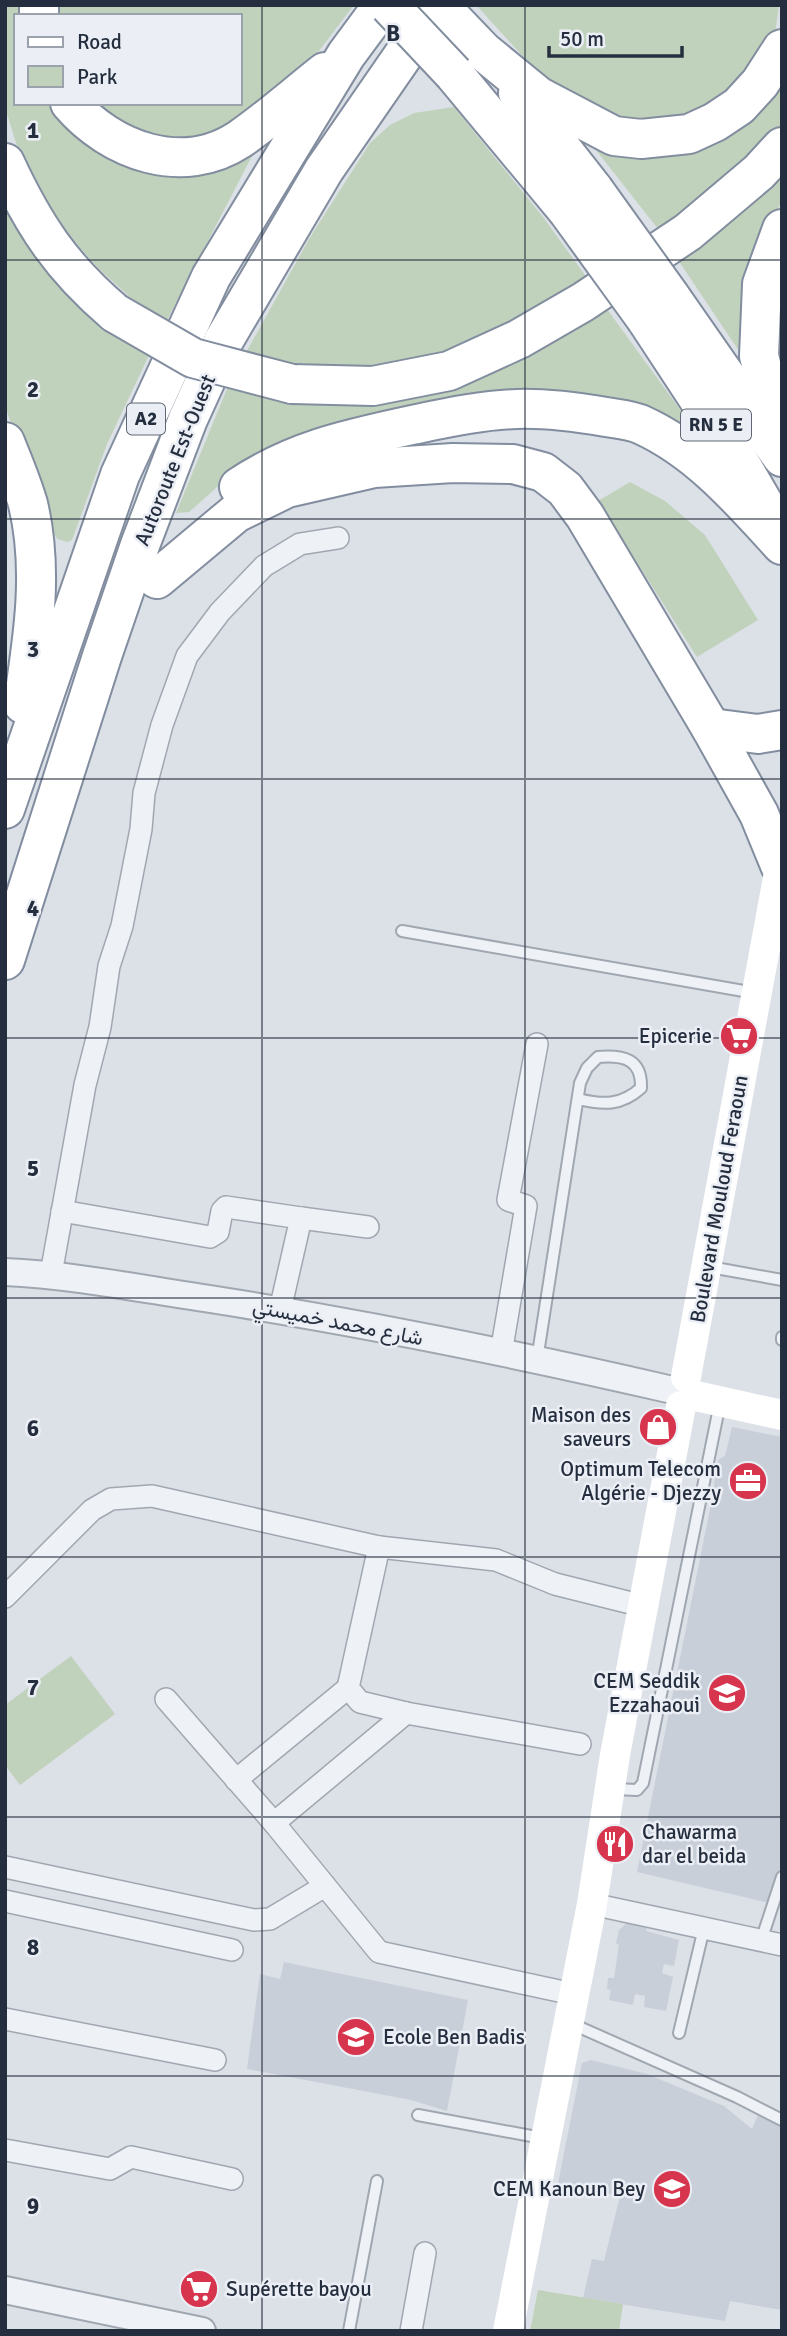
<svg xmlns="http://www.w3.org/2000/svg" width="787" height="2336" font-family="Signika,Vazirmatn,sans-serif">
<rect width="100%" height="100%" fill="#dce0e7"/>
<g fill="#c9cfd9">
<polygon points="732,1427 782,1437 782,1906 637,1872 713,1494 716,1468 718,1460 725,1456"/>
<polygon points="629,1921 648,1925 646,1931 679,1940 674,1966 664,1964 662,1973 673,1977 666,2011 644,2007 645,1996 635,1994 633,2005 609,2000 611,1990 607,1989 608,1978 614,1978 619,1945 616,1943 619,1930"/>
<polygon points="284,1962 468,2000 447,2111 411,2100 247,2069 260,1974 280,1979"/>
<polygon points="591,2060 647,2074 724,2106 752,2129 761,2107 782,2116 782,2310 730,2301 725,2321 583,2298 592,2259 604,2261 620,2196 558,2183 582,2063"/>
</g>
<g fill="#c1d2bc">
<polygon points="5,5 26,5 25,16 16,16 16,103 51,103 71,128 247,147 252,156 166,322 130,297 99,269 69,235 44,198 16,143 5,107"/>
<polygon points="50,5 354,5 296,81 251,124 164,148 84,103 240,103 240,16 51,16"/>
<polygon points="476,5 779,5 775,34 742,93 645,133 562,99"/>
<polygon points="782,69 782,123 773,137 662,234 581,131 648,150"/>
<polygon points="454,107 543,217 590,282 477,349 360,375 243,358 309,239 370,143 390,125 414,113"/>
<polygon points="782,163 782,200 757,256 741,354 674,254"/>
<polygon points="5,171 151,351 107,444 72,540 67,542 58,539 48,528 5,406"/>
<polygon points="604,305 711,452 600,406 225,480 189,512 176,513 229,384 301,399"/>
<polygon points="630,482 665,501 705,535 758,620 697,657 598,501"/>
<polygon points="71,1656 115,1714 20,1785 5,1765 5,1705"/>
<polygon points="538,2290 623,2304 619,2331 530,2331"/>
</g>
<g fill="none" stroke-linecap="round" stroke-linejoin="round">
<g stroke="#a1a7b1" stroke-width="14">
<g id="service">
<polyline points="402,931 755,993"/>
<polyline points="710,1267 782,1280"/>
<polyline points="782,1337 782,1340"/>
<path d="M537,1360L580,1083L587,1068L598,1057C624,1055 642,1059 641,1088C621,1106 603,1105 578,1099"/>
<polyline points="613,1789 637,1790 643,1783 720,1403"/>
<polyline points="761,1941 782,1877"/>
<polyline points="570,2023 737,2097 782,2120"/>
<polyline points="679,2033 704,1928"/>
<polyline points="418,2115 542,2138"/>
<polyline points="349,2331 377,2181"/>
</g>
</g>
<g stroke="#a1a7b1" stroke-width="24">
<g id="minor">
<polyline points="62,1211 210,1237 218,1232 222,1211 226,1207 301,1218 280,1310"/>
<polyline points="301,1218 368,1227"/>
<polyline points="51,1274 85,1085 100,1027 109,966 122,926 141,829 144,793 162,725 187,656 220,612 264,566 300,544 338,538"/>
<polyline points="501,1353 526,1206 508,1200 537,1044"/>
<polyline points="379,1547 496,1560 555,1584 643,1606"/>
<polyline points="5,1597 92,1510 111,1499 152,1496 379,1547 348,1688 360,1702 406,1713 580,1744"/>
<polyline points="166,1699 274,1823 379,1952 573,1994"/>
<polyline points="236,1780 348,1688"/>
<polyline points="274,1823 406,1713"/>
<polyline points="5,1867 254,1920 270,1919 325,1886"/>
<polyline points="5,1901 232,1950"/>
<polyline points="592,1904 782,1945"/>
<polyline points="5,2019 215,2060"/>
<polyline points="5,2150 110,2169 131,2157 232,2179"/>
<polyline points="411,2331 425,2253"/>
</g>
</g>
<g stroke="#a1a7b1" stroke-width="30">
<g id="tertiary">
<path d="M5,1272C74,1275 142,1289 210,1299C363,1323 516,1354 668,1389"/>
<polyline points="5,2290 202,2331"/>
</g>
</g>
<g stroke="#828d9f" stroke-width="42">
<g id="motorway">
<polyline points="439,5 483,51 538,96 614,136 641,139 689,134 715,122 739,106 760,83 782,49"/>
<polyline points="39,16 39,5"/>
<polyline points="454,74 567,210"/>
<polyline points="518,93 594,190"/>
<path d="M70,103C111,151 183,177 240,139C269,119 297,94 325,72"/>
<path d="M5,163C34,226 62,268 115,313"/>
<polyline points="782,229 762,284 759,356 768,391 782,422"/>
<polyline points="670,296 782,457"/>
<polyline points="646,319 736,456 765,506"/>
<polyline points="292,384 373,386 449,371 519,339 583,302 688,232 759,172 782,147"/>
<path d="M5,442C13,462 22,483 28,504C44,570 33,638 23,704"/>
<path d="M239,487C294,450 348,439 412,425C446,418 482,410 517,409C547,408 576,412 606,417C618,419 632,420 642,425C699,451 741,500 782,545"/>
<polyline points="157,579 236,513 287,488 374,468 453,463 513,464 543,472 565,489 585,516 711,728 759,814 780,865"/>
<polyline points="711,728 758,734 782,730"/>
<polyline points="5,809 120,475 211,277 346,55 383,5"/>
<polyline points="5,960 102,656 140,545 188,419 224,340 324,170 438,5"/>
</g>
</g>
<use href="#service" stroke="#eef1f5" stroke-width="10"/>
<use href="#minor" stroke="#eef1f5" stroke-width="21"/>
<use href="#tertiary" stroke="#eef1f5" stroke-width="26"/>
<g stroke="#fff" stroke-width="30">
<polyline points="686,1377 782,856"/>
<polyline points="696,1396 782,1415"/>
<polyline points="508,2331 592,1904 615,1755 681,1406"/>
</g>
<use href="#motorway" stroke="#fff" stroke-width="38"/>
<g stroke="#828d9f" stroke-width="42" stroke-linecap="butt">
<g id="motorway-bridge">
<polyline points="389,5 454,74"/>
<polyline points="594,190 670,296"/>
<polyline points="567,210 646,319"/>
<polyline points="115,313 193,358 292,384"/>
</g>
</g>
<use href="#motorway-bridge" stroke="#fff" stroke-width="38"/>
</g>
<path fill="none" stroke="#242e3e" stroke-width="2" stroke-opacity="0.55" d="M262,5V2331M525,5V2331M5,260H782M5,519H782M5,779H782M5,1038H782M5,1298H782M5,1557H782M5,1817H782M5,2076H782"/>
<defs>
<g id="supermarket-disc" transform="scale(2.0125)"><circle r="9.5" fill="#d7354d" stroke="#ebeff5"/><path d="M-6-5.5h2.5l.6 2H6L4.5 2H-2.5L-4.4-4H-6ZM-1.5 3.2a1.3 1.3 0 1 0 .1 0ZM3 3.2a1.3 1.3 0 1 0 .1 0Z" fill="#fff"/></g>
<g id="shop-disc" transform="scale(2.0125)"><circle r="9.5" fill="#d7354d" stroke="#ebeff5"/><path d="M-5-2.5h2.3a2.7 3.5 0 0 1 5.4 0H5L5.5 6h-11ZM-1.5-2.5h3a1.5 2.3 0 0 0-3 0Z" fill="#fff"/></g>
<g id="office-disc" transform="scale(2.0125)"><circle r="9.5" fill="#d7354d" stroke="#ebeff5"/><path d="M-6-3h4V-5.5h4V-3h4V5H-6ZM-1-4.5V-3h2v-1.5ZM-6 0V1H6V0Z" fill="#fff"/></g>
<g id="school-disc" transform="scale(2.0125)"><circle r="9.5" fill="#d7354d" stroke="#ebeff5"/><path d="M0-5L7-2L0 1L-7-2ZM-4 1L0 2.5L4 1V4Q0 6-4 4Z" fill="#fff"/></g>
<g id="restaurant-disc" transform="scale(2.0125)"><circle r="9.5" fill="#d7354d" stroke="#ebeff5"/><path d="M-5-6h1v4h1v-4h1v4h1v-4h1v5L-1.5 .5V6h-2V.5L-5-1ZM5-6V6H3V1.5H1.5Q1.5-4 5-6Z" fill="#fff"/></g>
</defs>
<g fill-rule="evenodd">
<use href="#supermarket-disc" x="739" y="1036"/>
<use href="#shop-disc" x="658" y="1427"/>
<use href="#office-disc" x="748" y="1481"/>
<use href="#school-disc" x="727" y="1693"/>
<use href="#restaurant-disc" x="615" y="1844"/>
<use href="#school-disc" x="356" y="2037"/>
<use href="#school-disc" x="672" y="2189"/>
<use href="#supermarket-disc" x="199" y="2289"/>
</g>
<g text-anchor="middle" dominant-baseline="central" stroke-width="5" stroke-linejoin="round" paint-order="stroke">
<g fill="#ebeff5" stroke="#606875" stroke-width="2">
<rect x="127" y="403.5" width="38" height="31" rx="5"/>
<rect x="681" y="409.5" width="70" height="31" rx="5"/>
</g>
<g font-size="19" font-weight="bold" fill="#242e3e">
<text x="146" y="419">A2</text>
<text x="716" y="425">RN 5 E</text>
</g>
<g font-size="21" fill="#242e3e" stroke="#ebeff5">
<text transform="translate(175 460) rotate(-68)">Autoroute Est-Ouest</text>
<text transform="translate(719 1199) rotate(-80)">Boulevard Mouloud Feraoun</text>
<text transform="translate(338 1322) rotate(11)">شارع محمد خميستي</text>
</g>
<g font-size="21" fill="#242e3e" stroke="#ebeff5" text-anchor="end">
<text x="712" y="1036">Epicerie</text>
<text x="631" y="1415">Maison des<tspan x="631" dy="24">saveurs</tspan></text>
<text x="721" y="1469">Optimum Telecom<tspan x="721" dy="24">Algérie - Djezzy</tspan></text>
<text x="700" y="1681">CEM Seddik<tspan x="700" dy="24">Ezzahaoui</tspan></text>
<text x="642" y="1832" text-anchor="start">Chawarma<tspan x="642" dy="24">dar el beida</tspan></text>
<text x="383" y="2037" text-anchor="start">Ecole Ben Badis</text>
<text x="645" y="2189">CEM Kanoun Bey</text>
<text x="226" y="2289" text-anchor="start">Supérette bayou</text>
</g>
</g>
<g font-size="23" text-anchor="middle" font-weight="bold" fill="#242e3e" stroke="#ebeff5" stroke-width="5" stroke-linejoin="round" paint-order="stroke">
<text x="393" y="41">B</text>
<text x="33" y="138">1</text>
<text x="33" y="397">2</text>
<text x="33" y="657">3</text>
<text x="33" y="916">4</text>
<text x="33" y="1176">5</text>
<text x="33" y="1436">6</text>
<text x="33" y="1695">7</text>
<text x="33" y="1955">8</text>
<text x="33" y="2214">9</text>
</g>
<rect width="787" height="2336" fill="none" stroke="#242e3e" stroke-width="14"/>
<rect x="14" y="14" width="228" height="91" fill="#ebeff5" stroke="#9ba2ac" stroke-width="2"/>
<rect x="28" y="37" width="35" height="10" fill="#ffffff" stroke="#9ba2ac" stroke-width="2"/>
<text x="77" y="49" font-size="21" fill="#242e3e">Road</text>
<rect x="28" y="66" width="35" height="21" fill="#c1d2bc" stroke="#9ba2ac" stroke-width="2"/>
<text x="77" y="84" font-size="21" fill="#242e3e">Park</text>
<path d="M549 46v10h133v-10" fill="none" stroke="#242e3e" stroke-width="3.5"/>
<text x="560" y="46" font-size="21" fill="#242e3e" stroke="#ebeff5" stroke-width="5" paint-order="stroke">50 m</text>
</svg>
